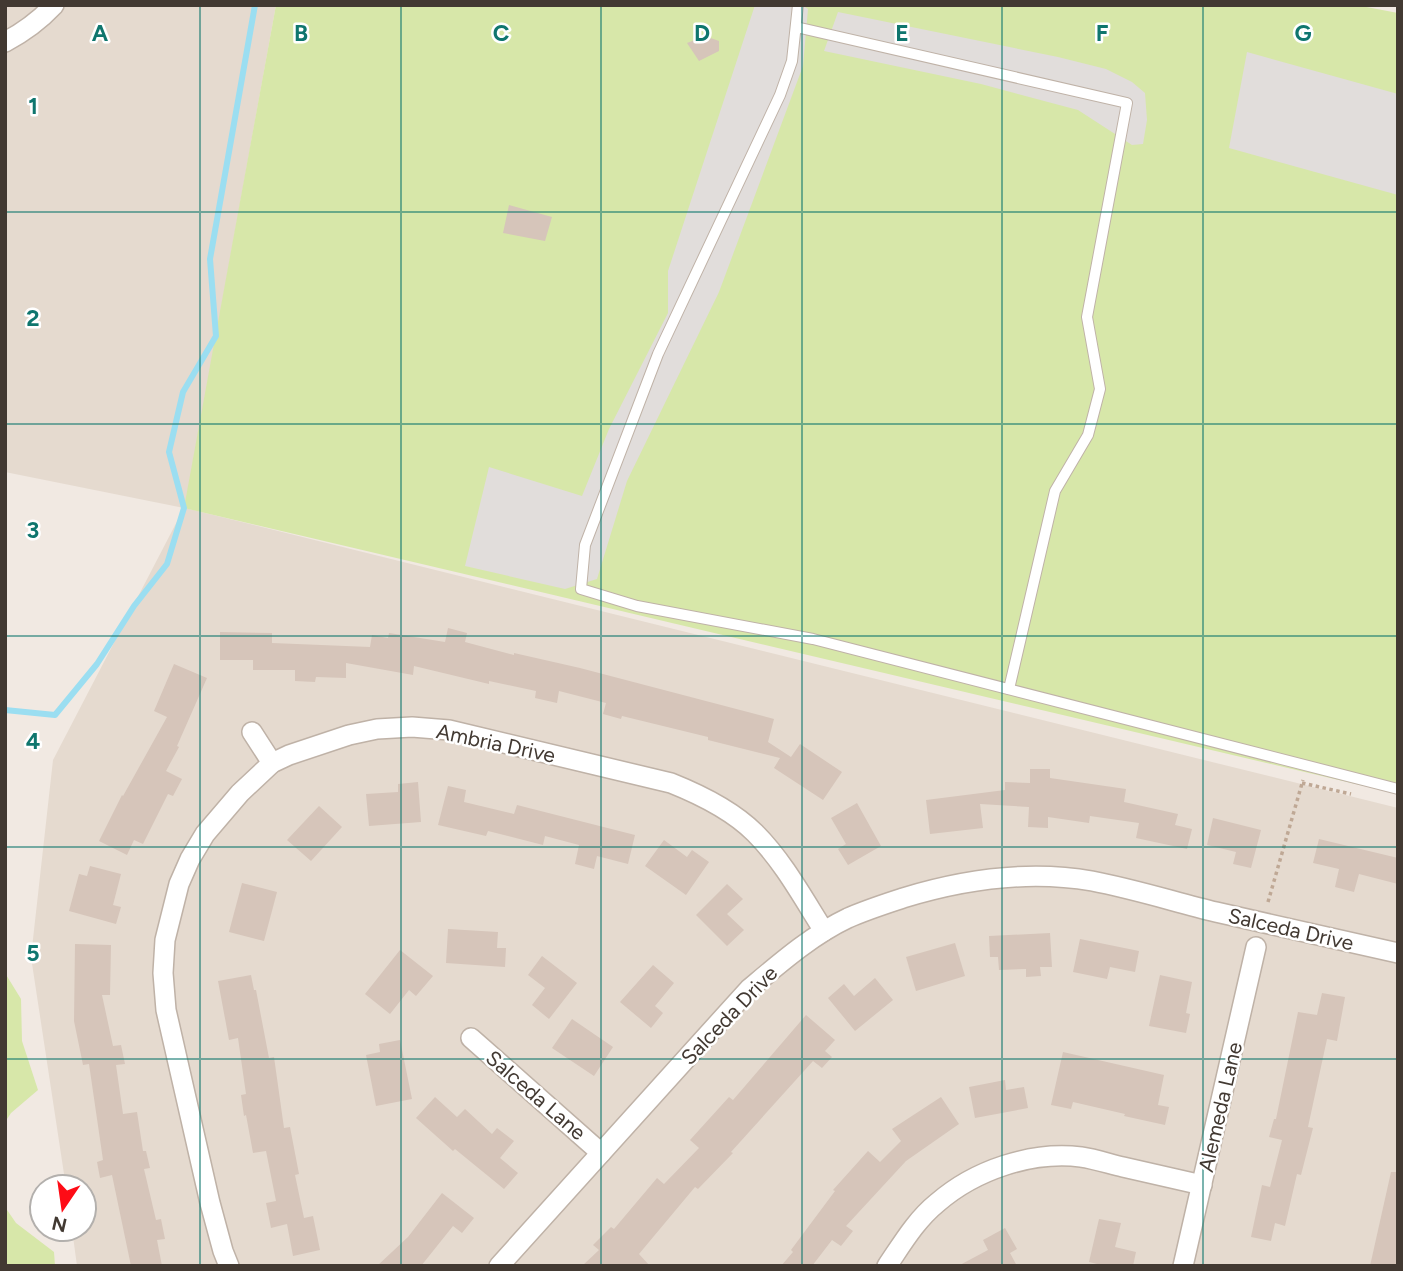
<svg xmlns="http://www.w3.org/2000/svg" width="1403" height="1271" font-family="Figtree,sans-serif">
<rect width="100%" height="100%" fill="#f1e9e2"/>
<polygon fill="#e5dacf" points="5,5 276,5 185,508 1398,808 1398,1266 77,1266 72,1229 84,1229 84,1187 66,1187 31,957 53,760 184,508 5,472"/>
<g fill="#d7e7a9">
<polygon points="276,5 1356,5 1398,13 1398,794 184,508"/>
<polygon points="5,973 21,999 22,1041 38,1090 11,1113 5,1122"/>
<polygon points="5,1207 16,1223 54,1252 55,1266 5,1266"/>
</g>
<g fill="#e1dddb">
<polygon points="755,5 802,5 808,9 803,66 719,292 627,481 597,579 565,589 465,566 489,467 582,496 609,429 668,313 668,271"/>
<polygon points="838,12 1058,57 1106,69 1132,82 1145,93 1147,120 1143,144 1132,145 1078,110 981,84 824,51"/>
<polygon points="1247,52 1398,94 1398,195 1229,148"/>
</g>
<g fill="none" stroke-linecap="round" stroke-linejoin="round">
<polyline stroke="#9bdef1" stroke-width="6" points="5,710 55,715 97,664 134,606 167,564 184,508 169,452 183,392 216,336 210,259 255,5"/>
</g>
<g fill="#d6c5ba">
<polygon points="705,36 719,41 719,51 699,61 687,43"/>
<polygon points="509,205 552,217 545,241 503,233"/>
<polygon points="448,628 467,633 465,642 514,655 514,653 580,668 774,719 768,742 791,757 800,744 842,772 823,800 774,768 780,758 708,740 708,737 622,716 621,719 603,714 606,703 559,691 557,703 535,698 536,691 489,681 489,684 414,666 413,675 346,663 346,678 316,677 315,682 295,681 295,670 253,670 253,660 220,660 220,632 272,633 272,643 370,647 372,635 388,638 389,633 445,642"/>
<polygon points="174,664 207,678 177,746 179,747 166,771 182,779 173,796 168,794 143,844 134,840 127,855 99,841 122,795 123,796 167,717 154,711"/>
<polygon points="1030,769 1050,769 1050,778 1126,789 1124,802 1178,814 1175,825 1192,829 1187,849 1136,838 1139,823 1090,816 1089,823 1048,817 1048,828 1028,827 1029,807 980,804 983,828 930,834 926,800 1005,790 1005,782 1030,783"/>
<polygon points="418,782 421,822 369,826 366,794 398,792 398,784"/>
<polygon points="448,786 466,790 464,802 514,814 517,805 635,835 628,864 597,856 594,869 575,864 579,845 545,836 543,845 488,831 486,836 438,825"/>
<polygon points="857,803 881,846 848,865 838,849 846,844 831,818"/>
<polygon points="319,806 342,827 311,861 287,840"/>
<polygon points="1213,818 1261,830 1251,868 1233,864 1236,852 1207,845"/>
<polygon points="1319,839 1398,858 1398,884 1359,874 1354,892 1335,887 1339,869 1313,863"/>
<polygon points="664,840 687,857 692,850 709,862 686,895 645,866"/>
<polygon points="90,866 121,874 113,905 121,907 116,924 69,911 79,874 87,876"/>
<polygon points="242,883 277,892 264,941 229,932"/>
<polygon points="727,884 743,899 727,914 744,930 727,946 696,915"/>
<polygon points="448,929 498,932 497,948 506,948 505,967 446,963"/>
<polygon points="1050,933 1052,967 1040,967 1041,976 1026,977 1026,969 999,970 998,957 990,957 989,936"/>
<polygon points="1080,939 1139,951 1135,972 1110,967 1107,979 1073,972"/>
<polygon points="955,943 965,976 916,991 906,957"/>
<polygon points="75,944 111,945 110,995 102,995 113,1046 121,1045 125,1064 116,1065 123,1114 137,1112 143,1151 146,1151 150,1168 144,1169 156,1220 161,1219 165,1239 157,1240 162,1266 131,1266 112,1175 100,1178 97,1162 103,1160 89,1064 83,1065 74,1021"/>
<polygon points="400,950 433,976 416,996 409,990 390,1014 365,994"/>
<polygon points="542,956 577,983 549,1019 532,1005 545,988 528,975"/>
<polygon points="653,965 674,983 655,1006 663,1013 651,1028 620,1002"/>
<polygon points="251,975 254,990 256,990 269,1058 274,1057 284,1128 290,1127 299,1174 295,1175 304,1218 313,1216 320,1250 293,1256 287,1224 271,1228 266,1203 276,1201 266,1151 253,1153 246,1115 244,1116 241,1095 246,1094 238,1038 229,1040 218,981"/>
<polygon points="1160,975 1192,982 1186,1013 1190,1014 1186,1033 1149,1026"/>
<polygon points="875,978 893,1000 855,1031 828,998 844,984 854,996"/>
<polygon points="1322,993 1345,997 1337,1041 1327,1039 1308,1127 1313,1128 1301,1175 1297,1174 1285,1226 1275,1223 1271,1241 1251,1237 1262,1185 1270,1187 1282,1140 1269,1137 1274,1119 1276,1119 1298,1012 1317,1015"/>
<polygon points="806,1015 835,1040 825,1051 832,1057 822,1068 813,1061 731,1152 733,1153 698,1189 695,1187 639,1254 650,1266 582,1266 599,1250 593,1245 611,1227 614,1229 657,1178 664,1184 699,1148 690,1140 729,1097 733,1100"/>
<polygon points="572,1019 613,1047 594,1076 552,1048"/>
<polygon points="400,1040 412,1099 376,1106 366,1055 380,1052 379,1044"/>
<polygon points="1063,1052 1164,1075 1158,1105 1169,1107 1165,1125 1124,1116 1125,1114 1073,1102 1071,1109 1051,1105"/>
<polygon points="1005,1080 1006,1090 1024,1087 1028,1108 975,1118 969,1087"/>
<polygon points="435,1097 457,1117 465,1109 492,1134 497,1128 514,1141 500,1158 518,1173 504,1189 455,1149 453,1151 416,1118"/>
<polygon points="941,1097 959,1124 906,1161 846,1226 853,1231 841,1246 832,1240 812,1266 781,1266 793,1252 791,1250 835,1191 833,1190 868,1151 880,1162 901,1141 892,1129"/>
<polygon points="1391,1172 1398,1172 1398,1266 1370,1266"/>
<polygon points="442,1193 474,1218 462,1233 453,1226 421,1266 377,1266 408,1237"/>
<polygon points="1099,1219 1121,1223 1115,1247 1136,1252 1133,1266 1105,1266 1089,1262"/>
<polygon points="1005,1228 1017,1249 1010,1253 1017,1266 958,1266 988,1250 983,1240"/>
</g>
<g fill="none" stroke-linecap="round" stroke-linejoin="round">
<g stroke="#bfb2a7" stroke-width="12">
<g id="service">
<polyline points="798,5 792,61 780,95 658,354 585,545 581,589 637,606 813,639 1398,789"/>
<polyline points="796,27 1127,103 1087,317 1100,389 1088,435 1055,491 1009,689"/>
</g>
</g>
<g stroke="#bfb2a7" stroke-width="22">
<g id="minor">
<path d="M5,42C24,32 39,21 54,5"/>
<polyline points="252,732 272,763"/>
<polyline points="471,1038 601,1153"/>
<path d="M229,1266L223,1251L210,1203L166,1010L163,973L165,940L179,884L190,859L205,834L240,793L272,763L289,755L349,735L377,729L412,727L449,730L671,783C701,795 732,810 755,833C783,861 803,898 824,931"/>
<path d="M499,1266L749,989C780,963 812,935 848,918C866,910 885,904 903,898C965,879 1028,870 1092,881C1134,889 1175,902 1216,912C1276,926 1337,939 1398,953"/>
<path d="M887,1266C902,1244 916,1220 937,1203C975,1170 1031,1151 1081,1157C1095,1159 1110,1164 1123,1167C1149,1173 1176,1179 1202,1185"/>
<polyline points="1183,1266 1256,947"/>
</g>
</g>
<g stroke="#bfa895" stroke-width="3.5" stroke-dasharray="3.5 3.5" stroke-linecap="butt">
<polyline points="1302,783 1351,794"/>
<polyline points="1268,902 1303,780"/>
</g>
<use href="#service" stroke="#fff" stroke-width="10"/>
<use href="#minor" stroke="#fff" stroke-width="19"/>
</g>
<path fill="none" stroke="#0f766e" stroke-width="2" stroke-opacity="0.55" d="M200,5V1266M401,5V1266M601,5V1266M802,5V1266M1002,5V1266M1203,5V1266M5,212H1398M5,424H1398M5,636H1398M5,847H1398M5,1059H1398"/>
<g text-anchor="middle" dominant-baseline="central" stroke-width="5" stroke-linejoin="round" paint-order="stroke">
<g font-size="21" fill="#423932" stroke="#fff">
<text transform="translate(496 743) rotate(12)">Ambria Drive</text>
<text transform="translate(1291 929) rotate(13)">Salceda Drive</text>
<text transform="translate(729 1015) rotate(-46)">Salceda Drive</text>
<text transform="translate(536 1095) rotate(41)">Salceda Lane</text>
<text transform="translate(1220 1107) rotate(-77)">Alemeda Lane</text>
</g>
</g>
<g font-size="23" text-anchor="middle" font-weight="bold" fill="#0f766e" stroke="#fff" stroke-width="5" stroke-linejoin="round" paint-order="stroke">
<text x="100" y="41">A</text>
<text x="301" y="41">B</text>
<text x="501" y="41">C</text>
<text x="702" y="41">D</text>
<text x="902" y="41">E</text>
<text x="1102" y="41">F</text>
<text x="1303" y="41">G</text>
<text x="33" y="114">1</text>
<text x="33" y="326">2</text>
<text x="33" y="538">3</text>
<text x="33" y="749">4</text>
<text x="33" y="961">5</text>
</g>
<rect width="1403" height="1271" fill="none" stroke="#423932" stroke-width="14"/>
<g transform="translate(63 1208) rotate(193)"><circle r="33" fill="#ffffff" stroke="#b3b0ad" stroke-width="2"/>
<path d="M0-5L12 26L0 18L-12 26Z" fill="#fe0c16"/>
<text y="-10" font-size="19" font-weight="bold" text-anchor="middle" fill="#423932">N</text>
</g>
</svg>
